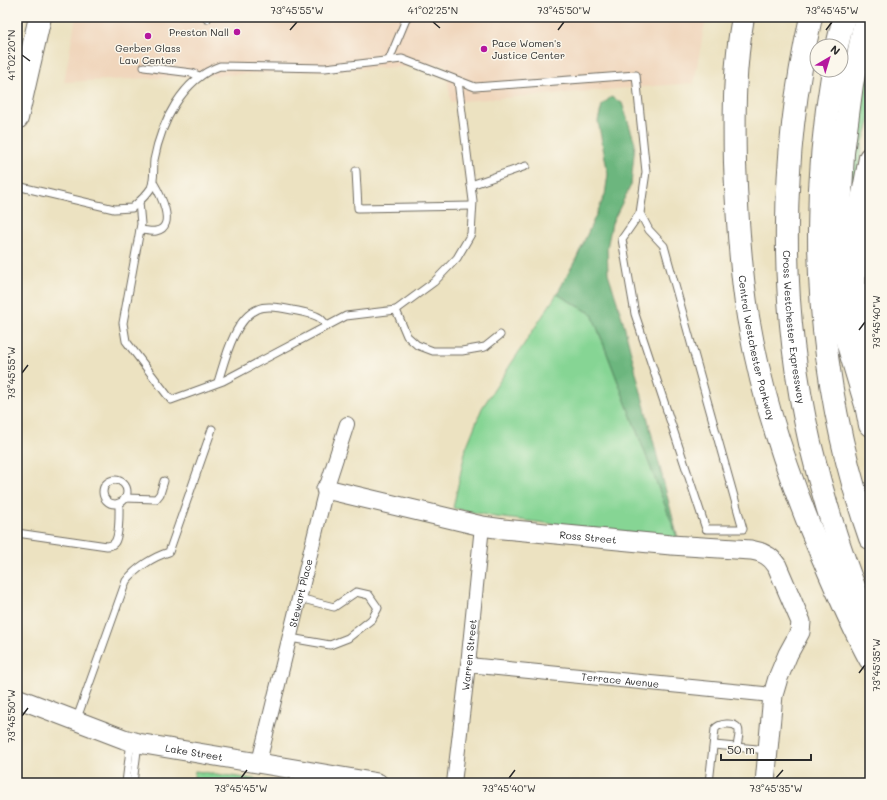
<svg xmlns="http://www.w3.org/2000/svg" width="887" height="800" font-family="Mali,sans-serif">
<rect width="100%" height="100%" fill="#fbf7ec"/>
<filter id="ink" filterUnits="userSpaceOnUse"><feTurbulence type="fractalNoise" baseFrequency=".025" numOctaves="2"/><feDisplacementMap in="SourceGraphic" scale="8" xChannelSelector="R" yChannelSelector="G"/><feConvolveMatrix kernelMatrix="1 2 1 2 8 2 1 2 1" color-interpolation-filters="sRGB"/></filter>
<filter id="wash" filterUnits="userSpaceOnUse"><feTurbulence type="fractalNoise" baseFrequency=".012" numOctaves="4" result="noise"/><feDisplacementMap in="SourceGraphic" scale="16" xChannelSelector="R" yChannelSelector="G"/><feGaussianBlur stdDeviation="0.9" result="paint"/><feColorMatrix in="noise" values="0 0 0 0 0 0 0 0 0 0 0 0 0 0 0 0 0 1.4 0 .05"/><feComposite in="paint" operator="in"/></filter>
<g filter="url(#wash)">
<rect width="100%" height="100%" fill="#ece2c1"/>
<polygon fill="#f0d6bc" points="76,17 706,17 694,83 451,102 445,65 64,82"/>
<g fill="#86d594" stroke="#588060">
<polygon points="870,33 870,120 863,142 848,224 849,174"/>
<polygon points="557,294 592,314 678,539 495,517 453,508 466,448 482,408"/>
<polygon points="195,771 282,783 193,783"/>
</g>
<polygon fill="#6cb67e" stroke="#4c7054" points="611,97 622,103 635,143 631,185 612,223 607,248 608,273 623,321 678,539 592,314 557,294 576,259 605,195 608,174 598,121 602,105"/>
</g>
<g filter="url(#ink)">
<g fill="none" stroke-linecap="round" stroke-linejoin="round">
<g stroke="#6f6b60" stroke-width="9">
<g id="lane">
<polyline points="207,19 207,17"/>
<polyline points="389,60 407,17"/>
<polyline points="144,67 192,73 199,76"/>
<polyline points="356,171 358,208 472,206"/>
<polyline points="471,185 526,166"/>
<path d="M17,186L114,209L132,208C139,202 146,196 151,188C155,179 153,169 154,160C161,123 182,79 220,66L325,68L402,59L475,87L636,75L646,172L640,213L622,239L635,314L706,529H743L664,246L649,230L640,213"/>
<polyline points="139,202 141,224 123,323 126,341 171,400 223,381 346,316 396,310 434,282 457,258 471,234 473,201 458,81"/>
<path d="M140,230C145,230 151,232 156,231C178,227 159,192 153,182"/>
<polyline points="396,310 407,336 417,345 433,351 462,351 485,347 500,335"/>
<path d="M218,382C225,360 234,319 258,309C266,305 283,308 292,310C298,311 316,314 321,319C323,321 325,323 327,326"/>
<circle cx="115" cy="492" r="12"/>
<polyline points="125,498 156,499 160,494 164,481"/>
<path d="M17,533L107,546C110,546 113,545 115,542C120,534 119,513 119,503"/>
<polyline points="290,638 330,645 348,638 372,619 378,608 369,595 356,592 334,607 299,598"/>
<path d="M76,721L126,581C136,568 153,557 169,552L212,429"/>
<polyline points="714,745 768,750"/>
<polyline points="126,783 131,741"/>
<polyline points="133,783 138,743"/>
<path d="M709,783L715,729C719,723 734,722 738,728C741,733 737,742 737,747"/>
</g>
</g>
<g stroke="#6f6b60" stroke-width="16">
<g id="street">
<path id="s1" d="M468,665L773,695"/>
<path id="s2" d="M259,762L326,489L347,424"/>
<path id="s3" d="M454,783L468,665L482,526"/>
</g>
</g>
<g stroke="#6f6b60" stroke-width="21">
<g id="secondary">
<path id="s4" d="M326,489L482,526L503,529L671,545L751,550C763,552 771,556 777,566L801,622L800,632L788,654L778,678L773,695L765,783"/>
<path id="s5" d="M17,698L124,739L138,743L378,783"/>
</g>
</g>
<g stroke="#6f6b60" stroke-width="24">
<g id="primary">
<path id="s6" d="M743,17C734,66 734,114 735,164C737,215 740,266 748,317C762,400 789,479 822,556C837,591 852,626 870,659"/>
<polyline points="17,118 40,17"/>
<polyline points="859,362 854,318 855,252 860,210 870,158"/>
</g>
</g>
<g stroke="#6f6b60" stroke-width="24">
<g id="highway">
<path id="s7" d="M811,17C780,156 778,304 810,443C825,506 845,567 870,627"/>
<polyline points="866,17 852,84 843,153 839,232 841,283 844,331 866,405 870,425"/>
<polyline points="837,46 844,17"/>
<path d="M833,70C806,226 818,389 870,538"/>
</g>
</g>
<use href="#lane" stroke="#fff" stroke-width="7"/>
<use href="#street" stroke="#fff" stroke-width="14"/>
<use href="#secondary" stroke="#fff" stroke-width="19"/>
<use href="#primary" stroke="#fff" stroke-width="22"/>
<use href="#highway" stroke="#fff" stroke-width="22"/>
</g>
</g>
<path fill="none" stroke="#2b2b2b" stroke-width="1.5" d="M433,22L440,28M290,30L297,22M558,30L564,22M826,30L832,22M22,55L30,61M859,330L865,322M22,373L28,365M859,673L865,665M22,716L28,708M241,778L247,770M509,778L515,770M776,778L783,770"/>
<g fill="#b5179e" stroke="#fbf7ec" stroke-width="1.5">
<circle cx="237" cy="32" r="4"/>
<circle cx="148" cy="36" r="4"/>
<circle cx="484" cy="49" r="4"/>
</g>
<g text-anchor="middle" dominant-baseline="central" stroke-width="3" stroke-linejoin="round" paint-order="stroke">
<g font-size="10" fill="#2b2b2b" stroke="#fbf7ec" text-anchor="end">
<text x="229" y="32">Preston Nall</text>
<text x="492" y="43" text-anchor="start">Pace Women's<tspan x="492" dy="12">Justice Center</tspan></text>
<text x="148" y="48" text-anchor="middle">Gerber Glass<tspan x="148" dy="12">Law Center</tspan></text>
</g>
<g font-size="10" fill="#2b2b2b" stroke="#fbf7ec">
<text stroke="none"><textPath href="#s7" startOffset="312">Cross Westchester Expressway</textPath></text>
<text stroke="none"><textPath href="#s6" startOffset="333">Central Westchester Parkway</textPath></text>
<text stroke="none"><textPath href="#s4" startOffset="267">Ross Street</textPath></text>
<text stroke="none"><textPath href="#s2" startOffset="174">Stewart Place</textPath></text>
<text stroke="none"><textPath href="#s3" startOffset="129">Warren Street</textPath></text>
<text stroke="none"><textPath href="#s1" startOffset="153">Terrace Avenue</textPath></text>
<text stroke="none"><textPath href="#s5" startOffset="186">Lake Street</textPath></text>
</g>
</g>
<rect width="887" height="800" fill="none" stroke="#fbf7ec" stroke-width="44"/>
<g transform="translate(829 58) rotate(38)"><circle r="19" fill="#fbf7ec" stroke="#a8a59f"/>
<path d="M0-3L7 15L0 10L-7 15Z" fill="#b5179e"/>
<text y="-6" font-size="11" font-weight="bold" text-anchor="middle" fill="#2b2b2b">N</text>
</g>
<path d="M721 754v6h90v-6" fill="none" stroke="#2b2b2b" stroke-width="2"/>
<text x="727" y="754" font-size="12" fill="#2b2b2b" stroke="#fbf7ec" stroke-width="3" paint-order="stroke">50 m</text>
<rect x="22" y="22" width="843" height="756" fill="none" stroke="#2b2b2b" stroke-width="1.5"/>
<g font-size="10" text-anchor="middle" fill="#2b2b2b">
<text x="297" y="14">73°45'55"W</text>
<text x="433" y="14">41°02'25"N</text>
<text x="564" y="14">73°45'50"W</text>
<text x="832" y="14">73°45'45"W</text>
<text transform="translate(11 55) rotate(-90)" y="4">41°02'20"N</text>
<text transform="translate(876 322) rotate(-90)" y="4">73°45'40"W</text>
<text transform="translate(11 373) rotate(-90)" y="4">73°45'55"W</text>
<text transform="translate(876 665) rotate(-90)" y="4">73°45'35"W</text>
<text transform="translate(11 716) rotate(-90)" y="4">73°45'50"W</text>
<text x="241" y="792">73°45'45"W</text>
<text x="509" y="792">73°45'40"W</text>
<text x="776" y="792">73°45'35"W</text>
</g>
</svg>
